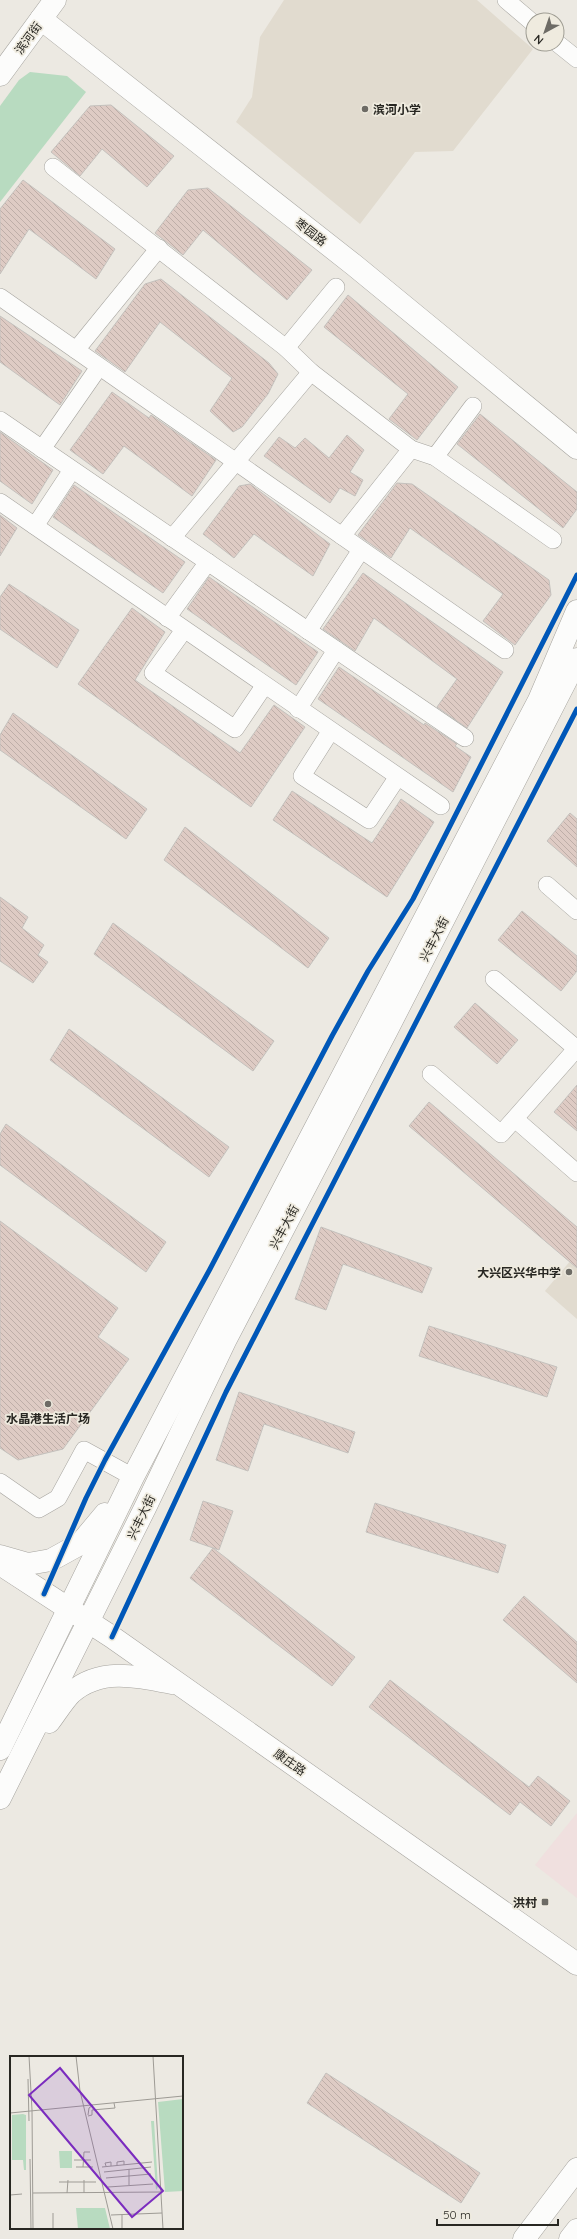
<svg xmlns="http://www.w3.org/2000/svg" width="577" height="2239" font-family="Quicksand,'Noto Sans SC',sans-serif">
<defs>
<pattern id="building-back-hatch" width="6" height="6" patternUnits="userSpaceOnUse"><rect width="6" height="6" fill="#decbc4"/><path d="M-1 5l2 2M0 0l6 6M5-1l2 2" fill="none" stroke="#beaea8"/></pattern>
</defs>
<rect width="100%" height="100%" fill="#ece9e2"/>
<polygon fill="#f0e0df" points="577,1813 577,1898 535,1865"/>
<g fill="#e1dbcf">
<polygon points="284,0 477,0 533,49 453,151 415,152 360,224 236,122 252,97 260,37"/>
<polygon points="577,1253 577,1319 545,1291"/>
</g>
<polygon fill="#b8dbc0" points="30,72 67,76 86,92 0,202 0,106 19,80"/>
<g fill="url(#building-back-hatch)" stroke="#c4c1bd">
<polygon points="111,105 174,156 147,187 102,149 80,176 51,152 90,106"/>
<polygon points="23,180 115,249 96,279 29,229 0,274 0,209"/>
<polygon points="208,188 312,270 287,300 203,230 183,255 155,233 188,190"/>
<polygon points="161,279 269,363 278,374 268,394 242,427 233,432 210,411 232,378 160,322 125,372 95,351 145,284"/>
<polygon points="348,295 458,387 417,440 389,419 408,394 324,327"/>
<polygon points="0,316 82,371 60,405 0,362"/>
<polygon points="112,392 149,418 151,415 216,460 192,496 124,446 103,474 70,450"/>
<polygon points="480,414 577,492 577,509 563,528 457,444"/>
<polygon points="0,432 53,470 32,504 0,481"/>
<polygon points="347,435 364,450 350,472 363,480 355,496 340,488 330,503 264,456 279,437 295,448 305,438 329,458"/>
<polygon points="397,483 412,484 549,580 551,595 515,645 483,621 503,594 410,528 391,558 358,535"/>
<polygon points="250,484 330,544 313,576 254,534 234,558 203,534 239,486"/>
<polygon points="74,485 185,562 163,593 53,517"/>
<polygon points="0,515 17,528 0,556"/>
<polygon points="363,573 503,672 467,728 437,707 457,679 374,618 355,651 323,629"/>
<polygon points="209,577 318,652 296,685 187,609"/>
<polygon points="9,584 79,630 57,668 0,629 0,597"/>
<polygon points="132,608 165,632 135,680 240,753 274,705 305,727 251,807 78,684"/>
<polygon points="339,667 424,725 425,723 457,744 455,746 471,757 453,792 318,699"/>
<polygon points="13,713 147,809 126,839 0,750 0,735"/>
<polygon points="292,791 372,843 401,799 434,822 387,897 273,820"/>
<polygon points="570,813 577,819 577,867 547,841"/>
<polygon points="185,827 329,938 308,968 164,860"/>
<polygon points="0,897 28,917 22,928 44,945 38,955 48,962 33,983 0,961"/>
<polygon points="522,911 577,956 577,971 561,991 498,940"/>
<polygon points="113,923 274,1041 253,1071 94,954"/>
<polygon points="475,1003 518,1040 497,1064 454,1027"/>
<polygon points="69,1029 229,1147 209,1177 50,1060"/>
<polygon points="577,1085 577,1131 554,1112"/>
<polygon points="429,1102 577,1227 577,1268 409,1126"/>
<polygon points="6,1124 166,1242 146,1272 0,1165 0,1134"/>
<polygon points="0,1221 118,1308 98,1337 129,1359 63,1449 18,1460 0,1448"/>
<polygon points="321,1227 432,1268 422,1293 343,1264 326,1310 295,1299"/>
<polygon points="429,1326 557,1367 547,1397 419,1356"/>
<polygon points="239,1392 355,1432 348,1453 264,1424 248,1471 216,1460"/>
<polygon points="203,1501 233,1511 219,1550 190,1540"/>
<polygon points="375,1503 506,1545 498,1573 366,1532"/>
<polygon points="213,1548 355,1657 332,1686 190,1578"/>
<polygon points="524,1596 577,1642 577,1683 503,1620"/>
<polygon points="390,1680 529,1787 538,1776 570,1801 551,1826 520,1802 510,1815 369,1707"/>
<polygon points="326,2073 480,2173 461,2203 307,2103"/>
</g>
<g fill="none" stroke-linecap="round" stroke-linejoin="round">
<g stroke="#a6a49f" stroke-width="18">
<g id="street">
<polyline points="506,0 533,23"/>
<polyline points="557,43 577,59"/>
<polyline points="53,167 286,348 311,372 411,449 435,457 553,540"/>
<polyline points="0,297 505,650"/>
<polyline points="286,348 336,287"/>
<polyline points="76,350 159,248"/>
<polyline points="0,420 465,738"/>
<polyline points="42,449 99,367"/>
<polyline points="435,457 473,406"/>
<polyline points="0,502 441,806"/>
<polyline points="35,526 72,470"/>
<polyline points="342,536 411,449"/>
<polyline points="172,538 311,372"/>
<polyline points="167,618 208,562"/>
<polyline points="184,630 153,673 235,729 264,686"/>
<polyline points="308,631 361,550"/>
<polyline points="298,709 336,650"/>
<polyline points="330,732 302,776 369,820 397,778"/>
<polyline points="547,885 577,911"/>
<polyline points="494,979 577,1049"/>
<polyline points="431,1074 501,1134 577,1048"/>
<polyline points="515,1119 577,1173"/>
<polyline points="0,1482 39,1509 58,1498 84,1450 133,1477"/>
</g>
</g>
<g stroke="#a6a49f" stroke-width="23">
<g id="secondary">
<polyline points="41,19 354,265 577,448"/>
<polyline points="0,75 55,0"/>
<polyline points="0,1556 28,1564 51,1560 80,1544 105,1514"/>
<polyline points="0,1564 112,1637 577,1964"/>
<path d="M49,1722C56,1713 63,1701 71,1693C100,1667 138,1676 172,1683"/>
<polyline points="0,1749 133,1477 539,700 577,611"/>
<polyline points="0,1798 145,1508 225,1341 386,1032 577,659"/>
</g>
</g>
<g stroke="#a6a49f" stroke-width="23">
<g id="primary">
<polyline points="524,2239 577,2169"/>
<polyline points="570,2239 577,2230"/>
</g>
</g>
<use href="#street" stroke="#fcfcfb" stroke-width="17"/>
<use href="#secondary" stroke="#fcfcfb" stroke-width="22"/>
<use href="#primary" stroke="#fcfcfb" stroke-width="22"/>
<g stroke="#efebdf" stroke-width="8">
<g id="cycleway">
<polyline points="44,1594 86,1498 105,1460 210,1269 332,1036 368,971 413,899 577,575"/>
<polyline points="112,1637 226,1392 577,709"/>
</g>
</g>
<use href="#cycleway" stroke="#0057b8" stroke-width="5"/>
</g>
<g fill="#6d6b65" stroke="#efebdf" stroke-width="1.5">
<circle cx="365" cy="109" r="4"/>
<circle cx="569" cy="1272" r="4"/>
<circle cx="48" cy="1404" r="4"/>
<rect x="541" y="1898" width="8" height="8" rx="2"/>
</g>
<g text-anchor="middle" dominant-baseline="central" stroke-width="3.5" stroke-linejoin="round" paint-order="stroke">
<g font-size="12" fill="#282722" stroke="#efebdf">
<text transform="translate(28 38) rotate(-54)">滨河街</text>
<text transform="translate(311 232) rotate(38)">枣园路</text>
<text transform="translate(434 939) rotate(-63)">兴丰大街</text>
<text transform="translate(284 1227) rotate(-62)">兴丰大街</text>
<text transform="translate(141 1517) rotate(-64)">兴丰大街</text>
<text transform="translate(290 1762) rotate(35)">康庄路</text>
</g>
<g font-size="12" font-weight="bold" fill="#282722" stroke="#efebdf" text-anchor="end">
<text x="373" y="109" text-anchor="start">滨河小学</text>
<text x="561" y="1272">大兴区兴华中学</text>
<text x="48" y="1418" text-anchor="middle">水晶港生活广场</text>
<text x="537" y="1902">洪村</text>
</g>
</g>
<g transform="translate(10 2056)">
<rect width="173" height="173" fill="#ece9e2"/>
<path d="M173,43V135L155,136L148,46ZM13,58L16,59V114H14L13,104H2V59ZM141,65H144L148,131L146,134ZM49,95H62V112H50ZM66,152H95L100,173H68Z" fill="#b8dbc0"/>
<path fill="none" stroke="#9e9b95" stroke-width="1" d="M19,0L22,54L23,173M66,0L70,35L103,173M143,0L153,173M18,23L19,65M0,57L173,40M78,59L79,52L83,49M78,60L82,59V54L105,52L104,47M20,103L21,173M64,104H81M107,109V106L114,105V109M96,110L95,107L101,106V110M66,111H83M73,111L74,96H80M92,111L142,106M119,113V129M94,116L141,111M96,122L141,118M74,124V137M49,126H86M98,131L143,128M23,137L150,136M57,137L58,124M0,139L12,138M43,157V173M112,158V173M101,159L152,157"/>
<path fill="#7b2cbf" fill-opacity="0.15" stroke="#7b2cbf" stroke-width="2" d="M50,12L153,135L122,161L19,39Z"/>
<rect width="173" height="173" fill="none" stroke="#282722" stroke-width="2"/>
</g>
<g transform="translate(545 32) rotate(220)"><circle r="19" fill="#efebdf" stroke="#9f9d93"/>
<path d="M0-3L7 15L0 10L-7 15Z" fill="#6d6b65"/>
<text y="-6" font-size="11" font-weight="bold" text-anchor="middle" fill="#282722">N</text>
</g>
<path d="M437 2219v6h121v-6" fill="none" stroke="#282722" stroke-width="2"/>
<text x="443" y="2219" font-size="12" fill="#282722" stroke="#efebdf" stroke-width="3" paint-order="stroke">50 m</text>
</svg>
